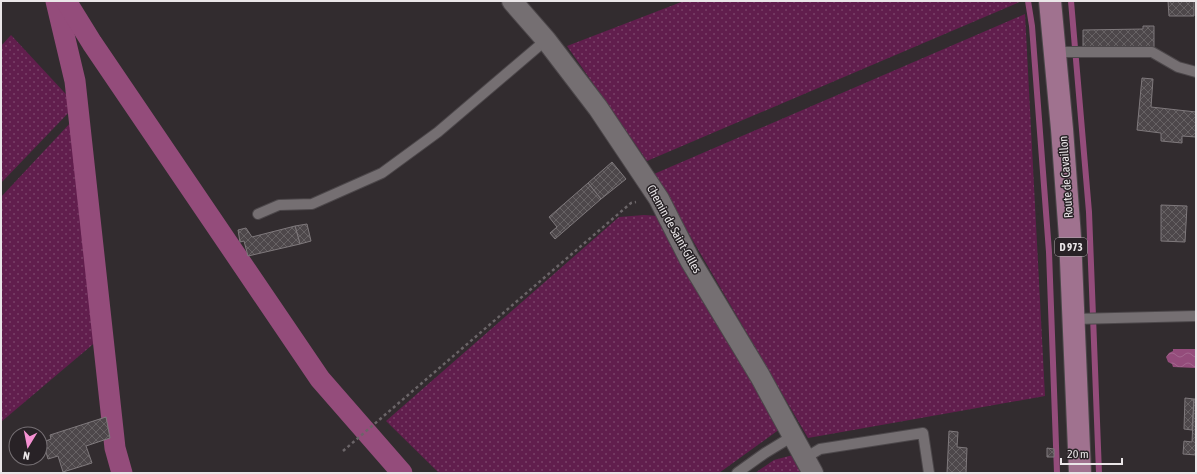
<svg xmlns="http://www.w3.org/2000/svg" width="1197" height="474" font-family="'Asap Condensed',sans-serif">
<defs>
<pattern id="grass-dots" width="8" height="8" patternUnits="userSpaceOnUse"><rect width="8" height="8" fill="#611e4d"/><path d="M2 2h.1M6 6h.1" fill="none" stroke="#783f67" stroke-width="1.8" stroke-linecap="round"/></pattern>
<pattern id="water-waves" width="16" height="10" patternUnits="userSpaceOnUse"><rect width="16" height="10" fill="#944c7b"/><path d="M0 5q4-4 8 0t8 0" fill="none" stroke="#a3668e"/></pattern>
<pattern id="building-cross-hatch" width="8" height="8" patternUnits="userSpaceOnUse"><rect width="8" height="8" fill="#4d474a"/><path d="M0 0l8 8M0 8l8-8" fill="none" stroke="#676264"/></pattern>
</defs>
<rect width="100%" height="100%" fill="#322c2f"/>
<g fill="url(#grass-dots)">
<polygon points="684,1 1022,1 647,161 567,46"/>
<polygon points="1025,14 1045,396 808,438 654,174"/>
<polygon points="11,35 76,105 1,183 1,46"/>
<polygon points="73,120 98,340 1,422 1,197"/>
<polygon points="644,215 658,216 780,429 773,434 719,473 439,473 386,421 619,217"/>
<polygon points="793,455 804,473 755,473 774,460"/>
</g>
<polygon fill="url(#water-waves)" points="1173,349 1196,349 1196,368 1173,367 1172,364 1168,362 1166,357 1169,353 1173,351"/>
<g fill="none" stroke-linecap="round" stroke-linejoin="round">
<g stroke="#944c7b" stroke-width="6">
<polyline points="1028,1 1032,26 1049,252 1057,473"/>
<polyline points="1071,1 1089,212 1099,473"/>
</g>
<g stroke="#944c7b" stroke-width="21">
<polyline points="56,1 75,81 115,448 122,473"/>
<polyline points="66,1 92,43 320,379 402,473"/>
</g>
</g>
<g fill="url(#building-cross-hatch)" stroke="#7f797c">
<polygon points="1168,1 1194,1 1194,16 1169,16"/>
<polygon points="1143,26 1154,26 1154,47 1083,48 1083,30 1143,29"/>
<polygon points="1142,78 1153,79 1151,107 1196,112 1196,137 1182,136 1182,143 1161,141 1161,133 1137,130"/>
<polygon points="612,162 626,179 601,199 588,183"/>
<polygon points="588,183 601,199 555,239 550,233 557,227 549,217"/>
<polygon points="1161,205 1187,206 1185,242 1161,241"/>
<polygon points="307,224 311,241 300,244 295,226"/>
<polygon points="295,226 300,244 248,256 244,241 240,242 238,230 246,228 252,237"/>
<polygon points="1185,398 1194,399 1192,430 1184,429"/>
<polygon points="1194,399 1196,399 1196,455 1183,454 1184,441 1192,442"/>
<polygon points="106,417 110,438 86,446 92,463 63,472 58,456 48,459 43,442 51,439 50,435"/>
<polygon points="949,431 958,432 957,447 967,448 966,473 947,473"/>
<polygon points="1047,448 1054,449 1054,457 1047,457"/>
</g>
<g fill="none" stroke-linecap="round" stroke-linejoin="round">
<g stroke="#4c474a" stroke-width="12">
<g id="lane">
<polyline points="1055,52 1152,52 1178,67 1196,72"/>
<polyline points="258,214 279,205 312,204 382,173 438,132 546,40"/>
<polyline points="1074,319 1196,316"/>
<polyline points="805,458 820,449 923,433 929,473"/>
<polyline points="737,473 765,453 793,436"/>
</g>
</g>
<g stroke="#4c474a" stroke-width="22">
<polyline id="street" points="512,1 546,40 598,108 659,199 690,260 760,376 813,473"/>
</g>
<g stroke="#4c474a" stroke-width="24">
<polyline id="primary" points="1050,1 1062,129 1070,237 1080,473"/>
</g>
<polyline stroke="#6b6568" stroke-width="2.5" stroke-dasharray="3 3" stroke-linecap="butt" points="343,451 631,203 636,202"/>
<use href="#lane" stroke="#756f72" stroke-width="10"/>
<use href="#street" stroke="#756f72" stroke-width="20"/>
<use href="#primary" stroke="#a0728f" stroke-width="22"/>
</g>
<g text-anchor="middle" dominant-baseline="central" stroke-width="3" stroke-linejoin="round" paint-order="stroke">
<rect fill="#282226" stroke="#b0abae" stroke-width="1" x="1055" y="238" width="32" height="18" rx="3"/>
<g font-size="11" font-weight="bold" fill="#eae6e8">
<text x="1071" y="247">D 973</text>
</g>
<g font-size="12" fill="#eae6e8" stroke="#282226">
<text transform="translate(1066 177) rotate(-94)">Route de Cavaillon</text>
<text transform="translate(674 229) rotate(61)">Chemin de Saint-Gilles</text>
</g>
</g>
<rect width="1197" height="474" fill="none" stroke="#eae6e8" stroke-width="4"/>
<g transform="translate(28 446) rotate(190)"><circle r="19" fill="#282226" stroke="#767074"/>
<path d="M0-3L7 15L0 10L-7 15Z" fill="#f591d2"/>
<text y="-6" font-size="11" font-weight="bold" text-anchor="middle" fill="#eae6e8">N</text>
</g>
<path d="M1061 458v6h61v-6" fill="none" stroke="#eae6e8" stroke-width="2"/>
<text x="1067" y="458" font-size="12" fill="#eae6e8" stroke="#282226" stroke-width="3" paint-order="stroke">20 m</text>
</svg>
